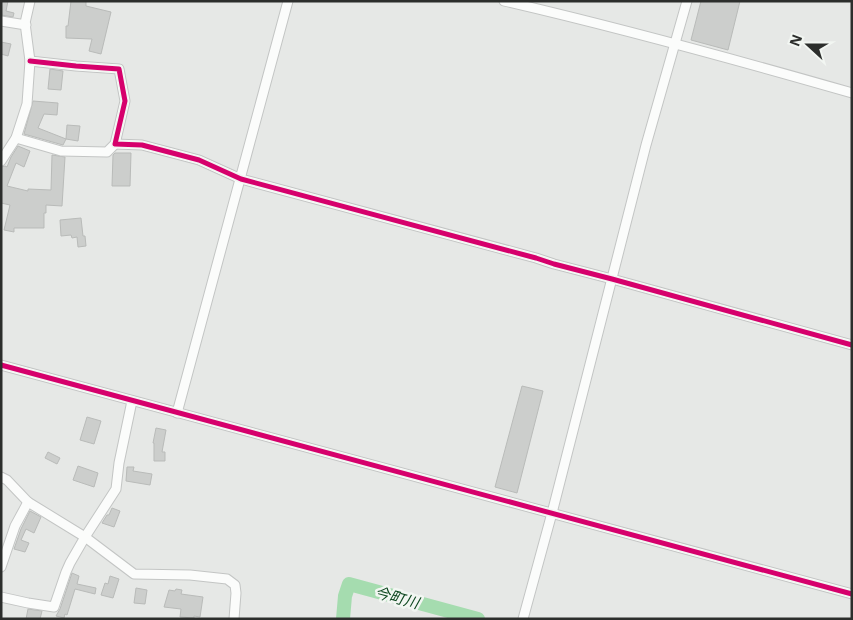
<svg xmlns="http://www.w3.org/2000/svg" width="853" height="620" font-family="'Noto Sans','Noto Sans JP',sans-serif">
<rect width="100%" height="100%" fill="#e6e8e6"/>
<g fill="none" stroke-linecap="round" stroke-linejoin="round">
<polyline stroke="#a5dcaf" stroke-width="14" points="343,619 345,596 349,584 478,619"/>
</g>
<g fill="#cccecc" stroke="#b9bbb9">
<polygon points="1,1 8,1 6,11 14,13 13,17 1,15"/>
<polygon points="71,1 86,1 86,6 111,12 101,54 89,51 92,39 66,38 66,26 68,26"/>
<polygon points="701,1 740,1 728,50 691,40"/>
<polygon points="1,42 11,44 8,56 1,54"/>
<polygon points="50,69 63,71 61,90 48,89"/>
<polygon points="33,101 58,103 57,115 44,114 38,128 66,139 63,145 24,134"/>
<polygon points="67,125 80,126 78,141 66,139"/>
<polygon points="18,146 30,151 24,167 16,163 7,186 28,191 28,189 51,190 52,155 65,157 62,206 46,205 46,213 44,213 44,228 14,228 14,232 4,230 10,205 1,203 1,167 5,166 7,167 11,157"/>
<polygon points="115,153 131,153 130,186 112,186 113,155"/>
<polygon points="81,218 83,236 85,236 86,246 78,247 77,237 72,238 71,235 61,236 60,220"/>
<polygon points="522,386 543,391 517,493 495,487"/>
<polygon points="87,417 101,421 94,444 80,440"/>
<polygon points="156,428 166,430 162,452 165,452 165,461 154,461 154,443 153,443"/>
<polygon points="48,452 60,458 57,464 45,458"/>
<polygon points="78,466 98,473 94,487 73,480"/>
<polygon points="127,467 134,467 133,471 152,474 150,485 126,481"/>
<polygon points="112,508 120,511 114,527 102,523 107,515 109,515"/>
<polygon points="30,511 41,517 34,533 26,529 21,540 29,543 25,552 14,549 21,529"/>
<polygon points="72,573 79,576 77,584 96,588 95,594 75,589 67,615 65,614 64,618 56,616 60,609"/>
<polygon points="110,576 119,579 113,598 101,595 105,583 108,584"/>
<polygon points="136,588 147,590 145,604 134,603"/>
<polygon points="176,589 182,590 181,594 203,597 200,617 194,616 194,618 180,617 181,609 164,607 169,590 175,591"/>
<polygon points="28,609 42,611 40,619 26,619"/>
</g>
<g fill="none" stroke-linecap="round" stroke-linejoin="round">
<g stroke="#c3c5c4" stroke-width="11">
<g id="minor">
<path d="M504,1C621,28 737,60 852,93"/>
<polyline points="1,21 26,25"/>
<polyline points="30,61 76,66 119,69 125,101 115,144 142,145 199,160 241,179 536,258 554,264 612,279 852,345"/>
<polyline points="16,138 61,151 107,152 115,144"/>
<polyline points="1,161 16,138 27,104 30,61 25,23 30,1"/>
<polyline points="1,365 852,594"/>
<polyline points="177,413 288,1"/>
<polyline points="1,477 7,480 28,502 85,537 134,574 190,575 227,579 235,585 236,593 234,619"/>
<polyline points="1,567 15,526 28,502"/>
<polyline points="1,597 28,603 54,607 66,572 70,563 85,537 116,489 119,463 132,401"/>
<polyline points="523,619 552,513 646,145 687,1"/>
</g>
</g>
<use href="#minor" stroke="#fbfcfb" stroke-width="9"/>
<g stroke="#f2f6f2" stroke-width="8">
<g id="cycleway">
<polyline points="30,61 76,66 119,69 125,101 115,144 142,145 199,160 241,179 536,258 554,264 612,279 852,345"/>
<polyline points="1,365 852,594"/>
</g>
</g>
<use href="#cycleway" stroke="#d6006c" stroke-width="5"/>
</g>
<g text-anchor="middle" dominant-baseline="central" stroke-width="5" stroke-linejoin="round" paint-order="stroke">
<g font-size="15" font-style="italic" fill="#0d471f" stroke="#f2f6f2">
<text transform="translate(397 597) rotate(15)">今町川</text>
</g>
</g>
<rect width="853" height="620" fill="none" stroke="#2c2e2c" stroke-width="5"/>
<g transform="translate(808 45) rotate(291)" stroke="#f2f6f2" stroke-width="4" paint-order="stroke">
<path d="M0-4L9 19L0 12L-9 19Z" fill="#2c2e2c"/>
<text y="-8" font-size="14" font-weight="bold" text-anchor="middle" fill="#2c2e2c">N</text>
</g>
</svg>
